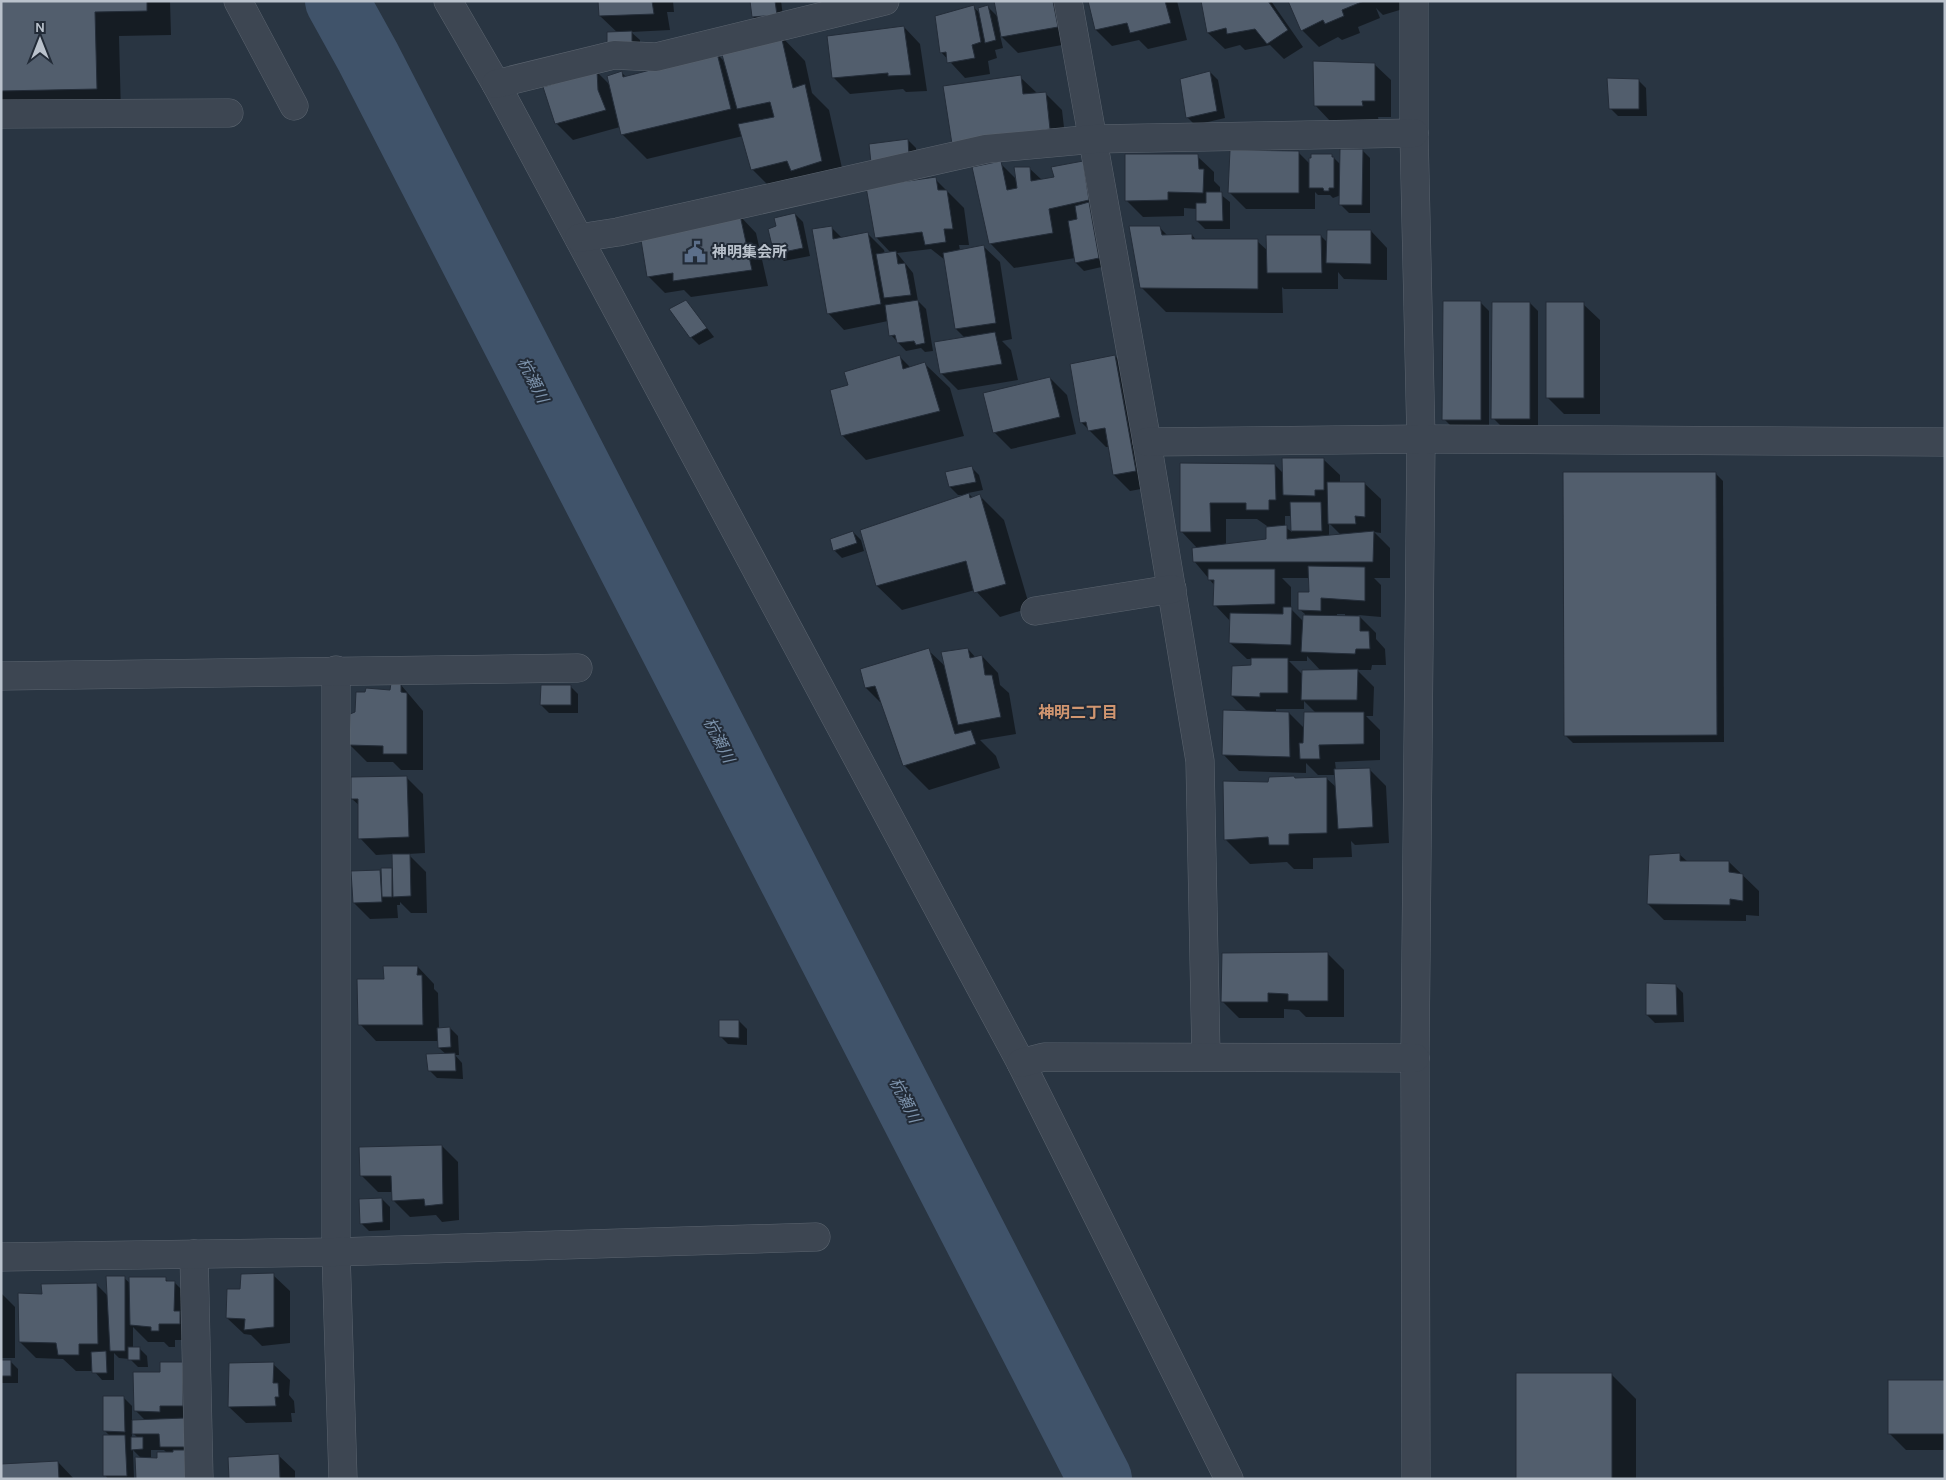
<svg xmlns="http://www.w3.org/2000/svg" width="1946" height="1480" font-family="Karla,'Noto Sans JP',sans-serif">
<rect width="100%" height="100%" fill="#293542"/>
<g fill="#0007" fill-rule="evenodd">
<polygon points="1,1 170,1 171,35 119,36 121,114 1,116"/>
<polygon points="599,1 673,1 674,12 667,12 670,30 631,32 640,40 640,54 600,16"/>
<polygon points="752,1 781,1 784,23 761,25 753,17"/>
<polygon points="995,1 1065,1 1073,43 1018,53 1000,35 1003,48 995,50 997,58 988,61 990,74 965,78 941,52 973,7 980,13 988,7 998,17"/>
<polygon points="1089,1 1177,1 1187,40 1148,49 1139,40 1112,46 1096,30"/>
<polygon points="1202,1 1271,1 1303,47 1284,59 1270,45 1245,50 1240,45 1225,49 1208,33"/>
<polygon points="1290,1 1403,1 1403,9 1383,15 1376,8 1380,18 1358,27 1360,33 1342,40 1338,37 1319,47 1302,30"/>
<polygon points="904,27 920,44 927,91 906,92 903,89 850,94 834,78"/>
<polygon points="781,36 805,61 812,93 829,110 846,186 777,194 753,170 743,136 647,159 622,134 620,127 573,140 556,123 597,72 611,86 622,73 626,77 717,54 725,62"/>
<polygon points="1374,64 1391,80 1391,117 1378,117 1379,122 1331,122 1315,105"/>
<polygon points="1210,72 1218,80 1225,118 1195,125 1187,117"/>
<polygon points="1020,77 1037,93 1046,94 1062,110 1066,145 970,160"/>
<polygon points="1638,80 1646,88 1647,116 1618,116 1610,108"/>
<polygon points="908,140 916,148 916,165 872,163"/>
<polygon points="1362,150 1370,158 1370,213 1349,213 1341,205 1341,195 1333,198 1330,195 1318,195 1315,192 1315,209 1246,209 1230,193 1298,152 1310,164 1331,155 1341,165"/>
<polygon points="1197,156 1214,172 1214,181 1220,187 1220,194 1230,202 1230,229 1205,229 1197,221 1197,209 1184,208 1184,216 1143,217 1126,200"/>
<polygon points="1000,163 1017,180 1029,168 1042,180 1056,178 1082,163 1100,227 1106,266 1084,271 1076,263 1075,258 1014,268 990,243"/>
<polygon points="935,179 964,208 969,245 959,245 960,250 983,246 1000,262 1012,339 1002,341 1011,350 1018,380 958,390 941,373 965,338 956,329 945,260 931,249 897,253 913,273 918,301 926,309 933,351 925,352 921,348 906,351 891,335 888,321 844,330 828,313 831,227 842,238 867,233 884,250 885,254 891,253 876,237"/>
<polygon points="795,214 803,222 810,256 784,261 776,253 778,227"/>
<polygon points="740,216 756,233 768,286 691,297 684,290 665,293 648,276"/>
<polygon points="1160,228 1168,236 1192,235 1197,241 1257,241 1268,251 1321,236 1328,243 1371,231 1387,248 1387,280 1344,279 1338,272 1338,289 1284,289 1282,287 1283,313 1166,312 1141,287"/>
<polygon points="686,301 714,337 699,345 691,337"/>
<polygon points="1481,303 1489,311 1489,427 1452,427 1444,419"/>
<polygon points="1530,303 1538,311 1538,426 1501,426 1493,418"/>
<polygon points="1583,304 1600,320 1600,414 1564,414 1548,398"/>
<polygon points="1115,356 1131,372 1152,487 1130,491 1114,475 1109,447 1106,447 1081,422"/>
<polygon points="900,357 911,368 925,364 950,388 964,436 866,460 842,435 849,386"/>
<polygon points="1050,378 1067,395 1076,434 1011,449 994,432"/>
<path d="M1323,459L1340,475V483H1364L1381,499V533L1374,532L1390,548V578H1374L1381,585V617L1358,615L1376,633V639L1385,649L1386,665H1372L1371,670H1357L1374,687L1373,716H1366L1380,730V760L1335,762L1336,770H1370L1386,786L1389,843L1355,845L1351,841L1352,857L1313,858V869H1294L1287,862L1250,864L1225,839L1269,783L1270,778H1326L1336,787L1335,775H1318L1306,763V773L1239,771L1223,754L1248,712L1232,696L1252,667V659H1247L1230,643L1231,622L1215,605V586L1194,561L1198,549L1182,532L1181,465H1275L1284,474ZM1285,516H1291L1292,532L1285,527ZM1226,519H1257L1267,526V540L1226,545ZM1329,523L1341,535L1329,536ZM1282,578H1310V593L1299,609L1305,614L1304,622L1291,609V587ZM1337,614H1345V617H1337ZM1307,656L1321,671L1303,675L1289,661H1307ZM1304,701L1316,713L1305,729L1289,713H1276V709H1304Z"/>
<polygon points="971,467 979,475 983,490 968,493 973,498 980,496 1004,520 1030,608 1000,617 975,590 902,610 877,586 966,495 958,495 950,487 947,473"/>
<polygon points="1715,473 1723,481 1724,742 1573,743 1565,735"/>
<polygon points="853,532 861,540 864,551 842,558 834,550"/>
<polygon points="968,649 976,658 982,656 998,673 1000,685 1009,693 1016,734 980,740 996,756 1000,768 929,790 904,765 883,705 866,688 928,650 946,667"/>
<polygon points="401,685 423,711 423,770 401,770 393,762 367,762 350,745 391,691"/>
<polygon points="570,686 578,694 578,713 549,713 541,705"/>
<polygon points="406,777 423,794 425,853 408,854 426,872 427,913 411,913 400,902 400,905 397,905 398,918 370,919 354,903 380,871 382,874 391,869 394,872 394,854 376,855 360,838 360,806 352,799"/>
<polygon points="1679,854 1688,862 1729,862 1759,891 1759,916 1746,915 1746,921 1664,920 1648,904"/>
<polygon points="1327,953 1344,970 1344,1017 1306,1017 1299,1010 1284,1009 1284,1018 1239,1018 1222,1001"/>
<polygon points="418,967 434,984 434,989 438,993 439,1029 450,1028 458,1036 459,1055 455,1055 462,1063 463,1079 437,1078 429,1070 447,1055 439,1048 439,1041 376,1041 360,1024 386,980"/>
<polygon points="1675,985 1683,993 1684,1022 1655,1023 1647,1015"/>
<polygon points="739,1021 747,1029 747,1045 728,1044 720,1036"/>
<polygon points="442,1146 458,1162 459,1220 442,1222 436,1215 410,1217 393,1200 393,1192 378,1192 361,1175"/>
<polygon points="382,1199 390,1207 390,1230 369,1231 361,1223"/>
<polygon points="273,1275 290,1291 290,1343 262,1346 251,1335 244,1334 227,1318 241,1290"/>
<polygon points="124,1278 131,1284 165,1279 169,1282 174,1282 191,1299 196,1340 175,1340 175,1347 169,1347 164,1342 148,1342 133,1327 133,1348 139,1348 147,1356 148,1367 138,1367 130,1359 119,1358 114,1353 114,1380 102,1380 94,1371 76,1371 63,1359 36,1358 20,1342 43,1296 97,1285 108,1296"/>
<polygon points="1,1293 15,1307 15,1358 1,1358"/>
<polygon points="1,1361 10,1361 18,1369 18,1383 1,1383"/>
<path d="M183,1364L203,1479L142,1459L133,1450L134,1479H108L105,1475L111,1437L105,1431L124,1398L132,1406V1421L145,1420L135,1410L161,1373ZM132,1432L138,1438H132ZM151,1450H164L168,1454L158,1459H151Z"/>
<polygon points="273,1364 290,1380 289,1395 294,1401 295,1413 291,1413 292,1422 246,1423 229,1407"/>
<polygon points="1611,1374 1636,1399 1636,1479 1517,1479"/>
<polygon points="1945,1381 1945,1450 1906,1450 1889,1433"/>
<polygon points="278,1455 295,1471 295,1479 230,1479"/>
<polygon points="58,1462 74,1479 1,1479"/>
</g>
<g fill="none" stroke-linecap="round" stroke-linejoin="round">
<polyline stroke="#40536a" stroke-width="64" points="337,1 368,57 1100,1479"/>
</g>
<g fill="#525e6d" stroke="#242d39">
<polygon points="1,1 147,1 147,11 95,12 97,89 1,91"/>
<polygon points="598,1 652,1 654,14 599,16"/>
<polygon points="750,1 775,1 777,15 752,17"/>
<polygon points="994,1 1053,1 1058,27 1001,37"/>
<polygon points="1088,1 1165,1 1171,23 1130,33 1127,23 1095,30"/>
<polygon points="1201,1 1268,1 1288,30 1267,44 1255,29 1227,34 1226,28 1207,33"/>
<polygon points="1288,1 1364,1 1342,10 1344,16 1325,24 1323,20 1301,31"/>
<polygon points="974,5 981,42 972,45 975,58 947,63 946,52 940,53 935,16"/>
<polygon points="988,5 996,40 985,43 978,8"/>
<polygon points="904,26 911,75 888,76 888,73 832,78 827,36"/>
<polygon points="632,31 632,46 607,46 607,32"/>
<polygon points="781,35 793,88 805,84 822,161 791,171 787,161 751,170 738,124 774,117 770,102 737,109 721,51"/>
<polygon points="717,53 731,109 621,135 607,76 622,71 623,77"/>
<polygon points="1313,61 1375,63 1375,101 1362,101 1363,106 1314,106"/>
<polygon points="597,71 598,90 606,110 555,124 543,87"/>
<polygon points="1210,71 1217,111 1186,118 1180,79"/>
<polygon points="1021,75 1023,94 1046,92 1050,129 952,144 943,86"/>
<polygon points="1607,78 1639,79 1639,109 1609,109"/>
<polygon points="908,139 909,157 871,163 869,144"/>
<polygon points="1340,149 1363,149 1362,205 1339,205"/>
<polygon points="1230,150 1299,151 1299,193 1228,193"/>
<polygon points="1125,154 1198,154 1199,169 1204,169 1203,193 1168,192 1168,200 1125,201"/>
<polygon points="1311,154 1332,154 1332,157 1334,157 1334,188 1329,188 1329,191 1324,191 1323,188 1309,188 1309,158 1311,158"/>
<polygon points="1001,161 1007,190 1017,188 1014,167 1030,167 1031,181 1054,177 1051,167 1083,161 1089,200 1049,209 1053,233 989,244 972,167"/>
<polygon points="936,177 938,190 947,190 953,229 944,229 946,242 925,245 922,232 875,238 866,187"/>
<polygon points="1206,192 1222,192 1223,221 1196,221 1196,203 1206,203"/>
<polygon points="1089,202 1099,258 1075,263 1068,221 1077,219 1075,206"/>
<polygon points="795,213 803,248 774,254 768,229 776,226 774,218"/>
<polygon points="740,215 752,270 673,281 673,273 647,277 640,234"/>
<polygon points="832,226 833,239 868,232 881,304 827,314 812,229"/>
<polygon points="1129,226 1160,226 1162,235 1192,234 1192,239 1258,239 1258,289 1140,288"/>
<polygon points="1327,230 1371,230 1371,264 1326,263"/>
<polygon points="1266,235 1321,235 1322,273 1267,273"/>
<polygon points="984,245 996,323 955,329 943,253"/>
<polygon points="896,251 898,264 905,263 911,295 884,298 876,254"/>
<polygon points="686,300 707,328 690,338 669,309"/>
<polygon points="918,300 925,343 916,345 914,341 897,343 895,335 889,336 885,305"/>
<polygon points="1443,301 1481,301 1481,420 1442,420"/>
<polygon points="1492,302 1530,302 1530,419 1491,419"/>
<rect x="1546" y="302" width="38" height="96"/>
<polygon points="995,332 1002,364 940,374 934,342"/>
<polygon points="900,355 903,369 925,362 940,411 841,436 830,390 848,385 844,372"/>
<polygon points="1115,355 1136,471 1113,475 1105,428 1088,431 1086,422 1080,423 1070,364"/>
<polygon points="1050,377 1060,417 993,433 983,393"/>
<polygon points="1282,458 1324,458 1324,490 1315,490 1315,496 1283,495"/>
<polygon points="1180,463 1275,464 1276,500 1269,500 1269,510 1246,510 1246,503 1210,503 1211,532 1180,532"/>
<polygon points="972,466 976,482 949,487 945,472"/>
<polygon points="1563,472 1716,472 1717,735 1564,736"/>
<polygon points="1327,482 1365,482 1365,517 1355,516 1356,524 1328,524"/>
<polygon points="969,493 970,498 980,494 1006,584 974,593 966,561 876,586 860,530"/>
<polygon points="1290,502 1321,502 1322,531 1291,531"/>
<polygon points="1287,525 1287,539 1374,531 1373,562 1193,562 1192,548 1266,539 1266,527"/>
<polygon points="853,531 857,543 833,551 830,539"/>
<polygon points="1308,566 1365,567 1365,601 1321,598 1321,611 1298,610 1298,592 1309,592"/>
<polygon points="1208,569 1275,569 1275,604 1213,606 1214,580 1208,580"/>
<polygon points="1283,607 1292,607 1291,645 1229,643 1230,613 1283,614"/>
<polygon points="1303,615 1360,616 1360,631 1369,631 1370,649 1356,649 1355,654 1301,652"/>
<polygon points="929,648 955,734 971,730 976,744 903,766 875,686 865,688 860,669"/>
<polygon points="968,648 970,658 982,655 985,675 992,675 1001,717 958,725 941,652"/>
<polygon points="1251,658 1288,658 1288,693 1260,693 1260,697 1231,696 1232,666 1251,665"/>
<polygon points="1358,669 1357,700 1301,700 1302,670"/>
<polygon points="391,683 401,684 401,692 407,693 407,754 383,754 383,746 349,745 350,714 355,712 356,692 365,692 366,688 390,690"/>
<polygon points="541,685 571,685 571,705 540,705"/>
<polygon points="1223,710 1289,712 1290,757 1222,755"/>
<polygon points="1304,712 1364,712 1364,744 1319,745 1320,759 1300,759 1299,743 1303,743"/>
<polygon points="1370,768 1373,827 1338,829 1334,769"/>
<polygon points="407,776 409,837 358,839 358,799 351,799 351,777"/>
<polygon points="1294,776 1295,778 1327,777 1327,833 1289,834 1289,845 1269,845 1268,837 1224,840 1223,781 1268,782 1269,777"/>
<polygon points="1680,853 1680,861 1729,861 1729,872 1743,874 1743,901 1730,899 1730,905 1647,904 1649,855"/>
<polygon points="392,854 410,854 411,896 393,897"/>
<polygon points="381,868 392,868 392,897 382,897"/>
<polygon points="380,870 382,902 353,903 351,871"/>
<polygon points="1328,952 1328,1001 1288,1001 1288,994 1268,993 1268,1002 1221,1002 1222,953"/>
<polygon points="383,966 418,966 417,975 422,975 423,1025 358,1025 357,979 384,979"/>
<polygon points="1646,983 1676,984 1677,1015 1646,1015"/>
<polygon points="719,1020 739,1020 739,1038 719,1037"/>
<polygon points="450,1027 451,1047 438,1048 437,1028"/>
<polygon points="455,1053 456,1071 428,1071 426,1054"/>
<polygon points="442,1145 443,1204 425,1206 424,1199 392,1201 391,1176 360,1176 359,1147"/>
<polygon points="382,1198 383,1222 360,1224 359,1199"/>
<polygon points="274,1273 274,1327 244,1330 245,1319 226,1318 227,1289 240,1289 241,1274"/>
<polygon points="106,1276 125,1276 125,1351 110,1351"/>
<polygon points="129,1277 166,1277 166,1281 175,1281 174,1311 180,1311 180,1324 159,1324 159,1331 151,1331 151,1327 130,1325"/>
<polygon points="97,1283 98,1344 79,1344 79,1355 58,1355 56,1343 19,1342 18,1293 42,1294 41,1284"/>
<rect x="128" y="1347" width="12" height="13"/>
<polygon points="106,1351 107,1373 92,1373 91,1352"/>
<rect x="1" y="1360" width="10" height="16"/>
<polygon points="160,1362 183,1362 183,1406 160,1406 160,1412 134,1411 133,1372 160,1372"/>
<polygon points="274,1362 273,1383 278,1383 279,1397 275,1397 276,1406 228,1407 229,1363"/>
<rect x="1516" y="1373" width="96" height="106"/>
<rect x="1888" y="1380" width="57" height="54"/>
<polygon points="103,1396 124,1396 125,1432 103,1431"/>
<polygon points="185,1418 185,1447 160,1447 159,1434 132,1434 132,1420"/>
<polygon points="103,1435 125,1435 127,1476 103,1476"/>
<polygon points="131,1437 143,1437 143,1449 131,1450"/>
<polygon points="173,1450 187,1450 187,1479 136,1479 135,1457 157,1458 157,1452 173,1452"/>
<polygon points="279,1454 280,1479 229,1479 228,1457"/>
<polygon points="58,1461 59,1479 1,1479 1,1464"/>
</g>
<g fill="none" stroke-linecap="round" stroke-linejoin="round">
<g stroke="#5b646f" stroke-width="29">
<g id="minor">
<polyline points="238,1 294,106"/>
<polyline points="448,1 496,84 1021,1063 1229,1479"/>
<polyline points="1068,1 1147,442 1200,761 1206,1056"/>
<polyline points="1414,1 1414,133 1421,439 1415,1058 1416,1479"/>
<polyline points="496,84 614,55 656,57 885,1"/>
<polyline points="1,114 229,113"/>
<polyline points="579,238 618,232 986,149 1094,139 1414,133"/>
<polyline points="1147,442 1421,439 1945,442"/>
<polyline points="1035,611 1172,589"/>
<polyline points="336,670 336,1252 343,1479"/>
<polyline points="1,676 578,668"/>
<polyline points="1021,1063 1044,1057 1415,1058"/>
<polyline points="194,1254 199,1479"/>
<polyline points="1,1257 336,1252 816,1237"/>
</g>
</g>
<use href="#minor" stroke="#3d4652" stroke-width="28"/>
</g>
<defs>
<g id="civic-bare" transform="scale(1.725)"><path d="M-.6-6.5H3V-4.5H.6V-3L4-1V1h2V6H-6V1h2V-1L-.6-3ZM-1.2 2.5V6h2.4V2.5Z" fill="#5c6f8a" stroke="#222b37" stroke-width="2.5" paint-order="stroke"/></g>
</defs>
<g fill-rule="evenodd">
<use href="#civic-bare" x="695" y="252"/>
</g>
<g text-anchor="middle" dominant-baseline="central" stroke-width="4" stroke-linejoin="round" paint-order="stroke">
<g font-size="15" font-weight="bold" fill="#bac2cc" stroke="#222b37" text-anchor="start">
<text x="712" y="252">神明集会所</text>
</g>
<g font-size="16" font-style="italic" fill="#7d93ac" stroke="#222b37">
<text transform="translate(533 380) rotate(63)">杭瀬川</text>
<text transform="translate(719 740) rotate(63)">杭瀬川</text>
<text transform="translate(905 1100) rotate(63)">杭瀬川</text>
</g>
<g font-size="16" font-weight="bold" fill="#d19670" stroke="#222b37">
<text x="1078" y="712">神明二丁目</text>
</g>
</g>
<rect width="1946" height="1480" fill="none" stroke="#bac2cc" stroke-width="5"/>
<g transform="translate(40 40)" stroke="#222b37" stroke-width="4" paint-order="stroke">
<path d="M0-4L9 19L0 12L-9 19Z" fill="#bac2cc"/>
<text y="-8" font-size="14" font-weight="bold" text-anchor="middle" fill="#bac2cc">N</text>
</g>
</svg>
